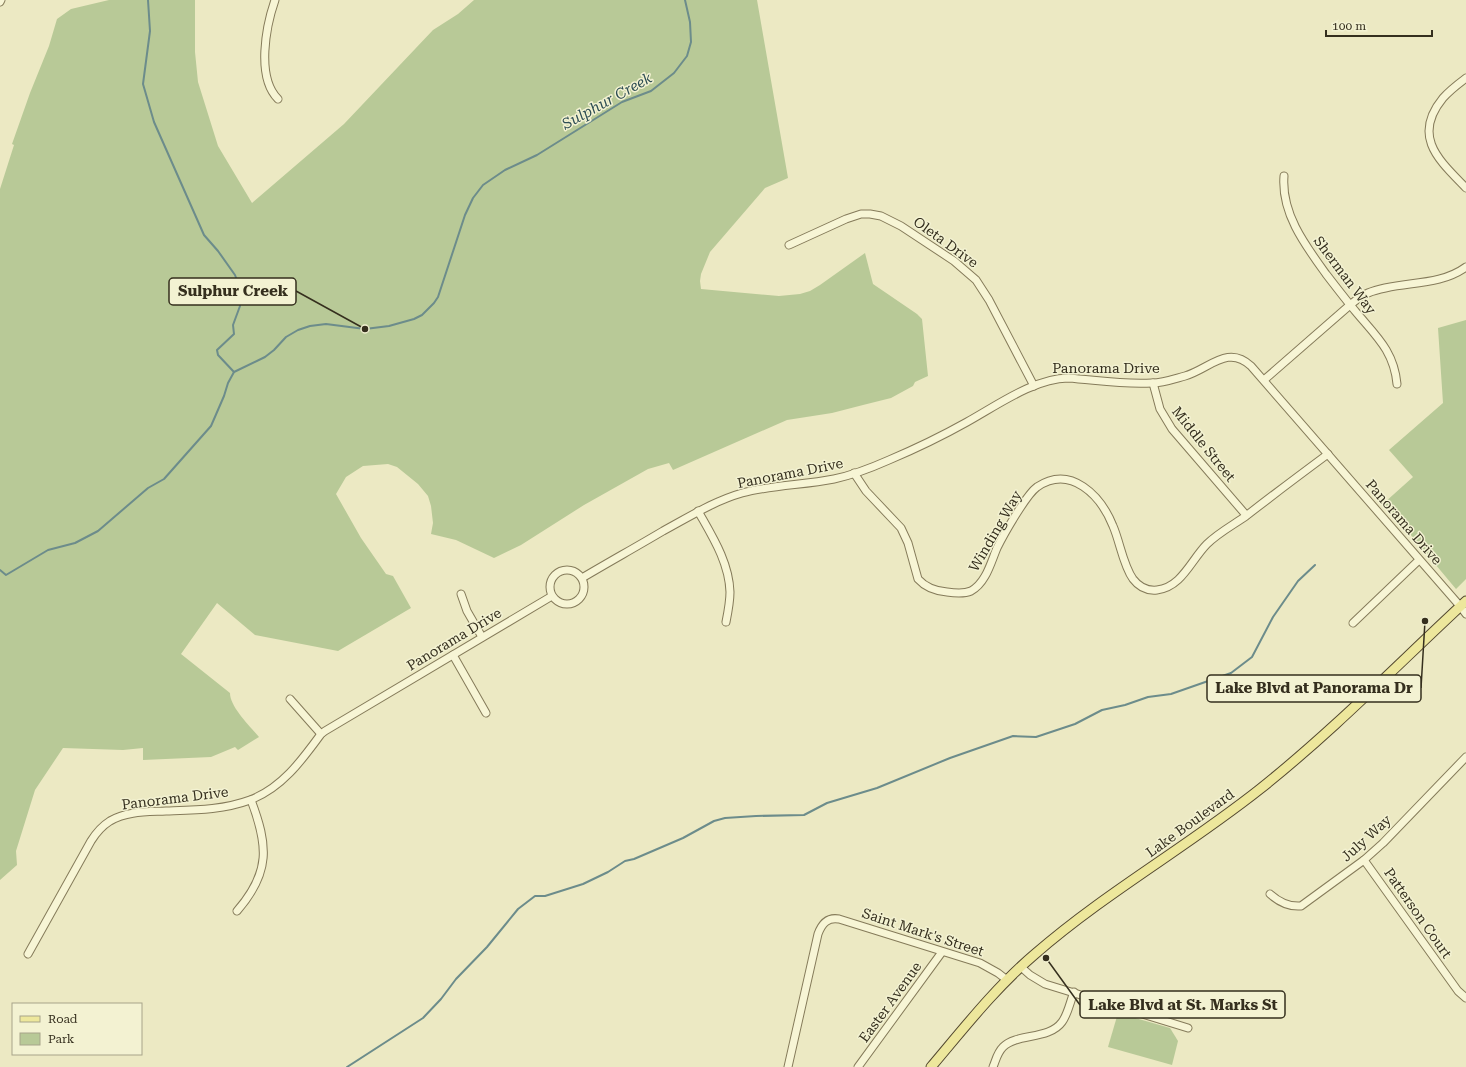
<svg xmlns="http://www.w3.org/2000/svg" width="1466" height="1067" font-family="'Roboto Serif',serif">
<rect width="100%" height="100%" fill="#ece9c3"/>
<g fill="#b8c997">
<path d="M109,0H195V52L198,82L218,146L252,203L344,124L433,30L458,14L474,0H757L788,178L765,188L710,252L701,274L700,281L701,289L779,296L800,294L810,291L820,285L865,253L873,284L917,314L922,319L928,376L915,382L913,386L891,398L863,405L832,413L787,420L673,470L669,463L648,469L584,505L521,545L494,558L456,540L431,534L433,523L431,506L428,496L418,484L397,467L388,464L363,466L346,477L336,494L361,538L386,574L393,576L411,608L338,651L255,635L217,603L181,654L230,693C230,707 250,726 259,737L238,750L235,747L211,757L143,760V748L123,750L63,748L35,790L16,851L17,865L0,880V189L14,145L12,144L30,93L49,46L57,19L71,9Z"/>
<polygon points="1466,320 1466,579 1456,589 1384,503 1413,477 1389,450 1443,403 1438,328"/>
<polygon points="1118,1013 1170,1028 1178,1041 1172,1065 1108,1047"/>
</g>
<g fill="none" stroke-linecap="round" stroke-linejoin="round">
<g stroke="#6c8c8b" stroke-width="2">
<polyline points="148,0 150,31 143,84 154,122 204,235 218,251 235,275 240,288 240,306 233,325 234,334 217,350 218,355 234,372"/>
<polyline points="0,570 6,575 48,550 75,543 98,531 148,488 164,479 211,426 224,396 228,383 234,372 265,357 274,350 286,337 298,330 310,326 326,324 365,329 389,326 414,319 422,315 434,303 438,297 465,215 473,198 483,185 505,170 537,155 622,102 651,91 674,73 687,56 691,42 690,22 685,0"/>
<polyline points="347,1067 423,1018 441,999 456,979 487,947 518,909 535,896 545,896 583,884 608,872 625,861 634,859 683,838 714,821 725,818 756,816 804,815 827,803 877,788 950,758 1013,736 1036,737 1075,724 1102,710 1125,705 1148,697 1171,694 1231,673 1252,657 1273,617 1298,581 1315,565"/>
</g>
<g stroke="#857b5a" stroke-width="9">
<g id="minor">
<path d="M275,0C266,26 256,77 278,99"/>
<polyline points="0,2 1,0"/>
<path d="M1466,78C1458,84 1449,91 1443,98C1411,137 1440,161 1466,188"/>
<path d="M1284,176C1281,213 1305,245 1326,274C1336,287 1346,300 1356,312C1376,336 1394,351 1397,384"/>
<polyline points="789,245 846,219 861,214 870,214 881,216 901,226 954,261 976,280 989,300 1034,386"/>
<path d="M1264,380L1350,305C1356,300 1361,296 1368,293C1400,280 1437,288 1466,267"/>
<polyline points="1153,383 1160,409 1172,429 1246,515"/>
<path d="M854,473L866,491L901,528L908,543L918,579C926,588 935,591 947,592C954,593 964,594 971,591C986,583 991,562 997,548C1004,534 1026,495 1037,487C1071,464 1101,496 1113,526C1120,542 1123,565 1133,579C1139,587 1147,591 1157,590C1182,587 1191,560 1207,544C1218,533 1233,525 1246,516C1273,495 1301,474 1328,454"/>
<path d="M698,511C712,536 729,562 730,592C730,602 728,612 726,622"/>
<circle cx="567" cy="587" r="17"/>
<path d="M582,578C609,562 636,547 663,531C689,517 714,501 742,493C772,485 804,485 834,479C853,475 871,468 889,460C915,449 942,436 967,422C996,406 1035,378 1068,378C1096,380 1124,385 1152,383C1163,383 1174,379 1185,376C1209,369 1228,344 1251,366L1460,606L1466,614"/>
<polyline points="461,594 467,611 482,637"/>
<polyline points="1353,623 1419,560"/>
<polyline points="453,655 486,713"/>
<polyline points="290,699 321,734"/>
<polyline points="1364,860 1458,991 1466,998"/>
<path d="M1270,894C1279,902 1289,907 1301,906L1364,860L1383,843L1466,757"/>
<path d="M237,911C271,872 268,845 251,800"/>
<path d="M28,954L91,841C96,833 102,826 110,821C127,811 147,812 166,811C195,810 223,810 250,800C282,788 302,760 321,734L325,731L552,596"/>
<polyline points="1021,967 1030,975 1045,984 1188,1028"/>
<path d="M788,1067L818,934C822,923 828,917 839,919L980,963L998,973L1007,980"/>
<polyline points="858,1067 942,952"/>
<path d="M993,1067C996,1060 997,1053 1003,1047C1017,1033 1049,1040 1062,1022C1068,1014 1070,1002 1074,992"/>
</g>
</g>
<g stroke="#53482f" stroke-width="11">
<path id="major" d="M931,1067C964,1028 996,987 1035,954C1105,893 1187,847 1260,789C1333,731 1398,664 1466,601"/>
</g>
<use href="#minor" stroke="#f7f5d5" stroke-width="7"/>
<use href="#major" stroke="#ede79c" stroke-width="9"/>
</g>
<g text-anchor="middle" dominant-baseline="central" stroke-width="3" stroke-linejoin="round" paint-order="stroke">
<g font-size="14" fill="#352f1e" stroke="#f3f2d2">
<text transform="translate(946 242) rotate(36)">Oleta Drive</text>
<text transform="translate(1345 275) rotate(53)">Sherman Way</text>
<text x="1106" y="368">Panorama Drive</text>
<text transform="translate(1204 444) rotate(51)">Middle Street</text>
<text transform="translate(790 473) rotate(-11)">Panorama Drive</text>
<text transform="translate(1404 522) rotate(49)">Panorama Drive</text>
<text transform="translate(995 531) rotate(-60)">Winding Way</text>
<text transform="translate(454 639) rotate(-31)">Panorama Drive</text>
<text transform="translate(175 798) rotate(-7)">Panorama Drive</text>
<text transform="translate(1190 823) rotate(-36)">Lake Boulevard</text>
<text transform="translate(1366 838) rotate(-42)">July Way</text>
<text transform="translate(1418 913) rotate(55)">Patterson Court</text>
<text transform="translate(923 932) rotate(18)">Saint Mark's Street</text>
<text transform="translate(890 1002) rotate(-54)">Easter Avenue</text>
</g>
<g font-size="15" font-style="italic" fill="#2e4e54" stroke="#f3f2d2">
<text transform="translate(607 101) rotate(-29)">Sulphur Creek</text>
</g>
</g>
<path fill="none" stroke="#352f1e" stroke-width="1.5" d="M365 329L296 291M1425 621L1421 688M1046 958L1080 1005"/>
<g fill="#352f1e" stroke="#f3f2d2" stroke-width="1.5">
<circle cx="365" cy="329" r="4"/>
<circle cx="1425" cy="621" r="4"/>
<circle cx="1046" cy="958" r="4"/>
</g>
<g fill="#f3f2d2" stroke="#352f1e" stroke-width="1.5">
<rect x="169" y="278" width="127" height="27" rx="4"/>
<rect x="1207" y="675" width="214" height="27" rx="4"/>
<rect x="1080" y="991" width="205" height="27" rx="4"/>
</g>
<g font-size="15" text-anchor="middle" font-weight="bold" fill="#352f1e">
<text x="233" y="296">Sulphur Creek</text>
<text x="1314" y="693">Lake Blvd at Panorama Dr</text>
<text x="1183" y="1010">Lake Blvd at St. Marks St</text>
</g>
<rect x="12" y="1003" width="130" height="52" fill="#f3f2d2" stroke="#a7a48a"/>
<rect x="20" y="1016" width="20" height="6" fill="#ede79c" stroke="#a7a48a"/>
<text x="48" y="1023" font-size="12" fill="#352f1e">Road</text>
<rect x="20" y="1033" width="20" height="12" fill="#b8c997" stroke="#a7a48a"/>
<text x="48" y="1043" font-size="12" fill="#352f1e">Park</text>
<path d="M1326 30v6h106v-6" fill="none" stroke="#352f1e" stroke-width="2"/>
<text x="1332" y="30" font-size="12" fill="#352f1e" stroke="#f3f2d2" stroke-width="3" paint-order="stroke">100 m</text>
</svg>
